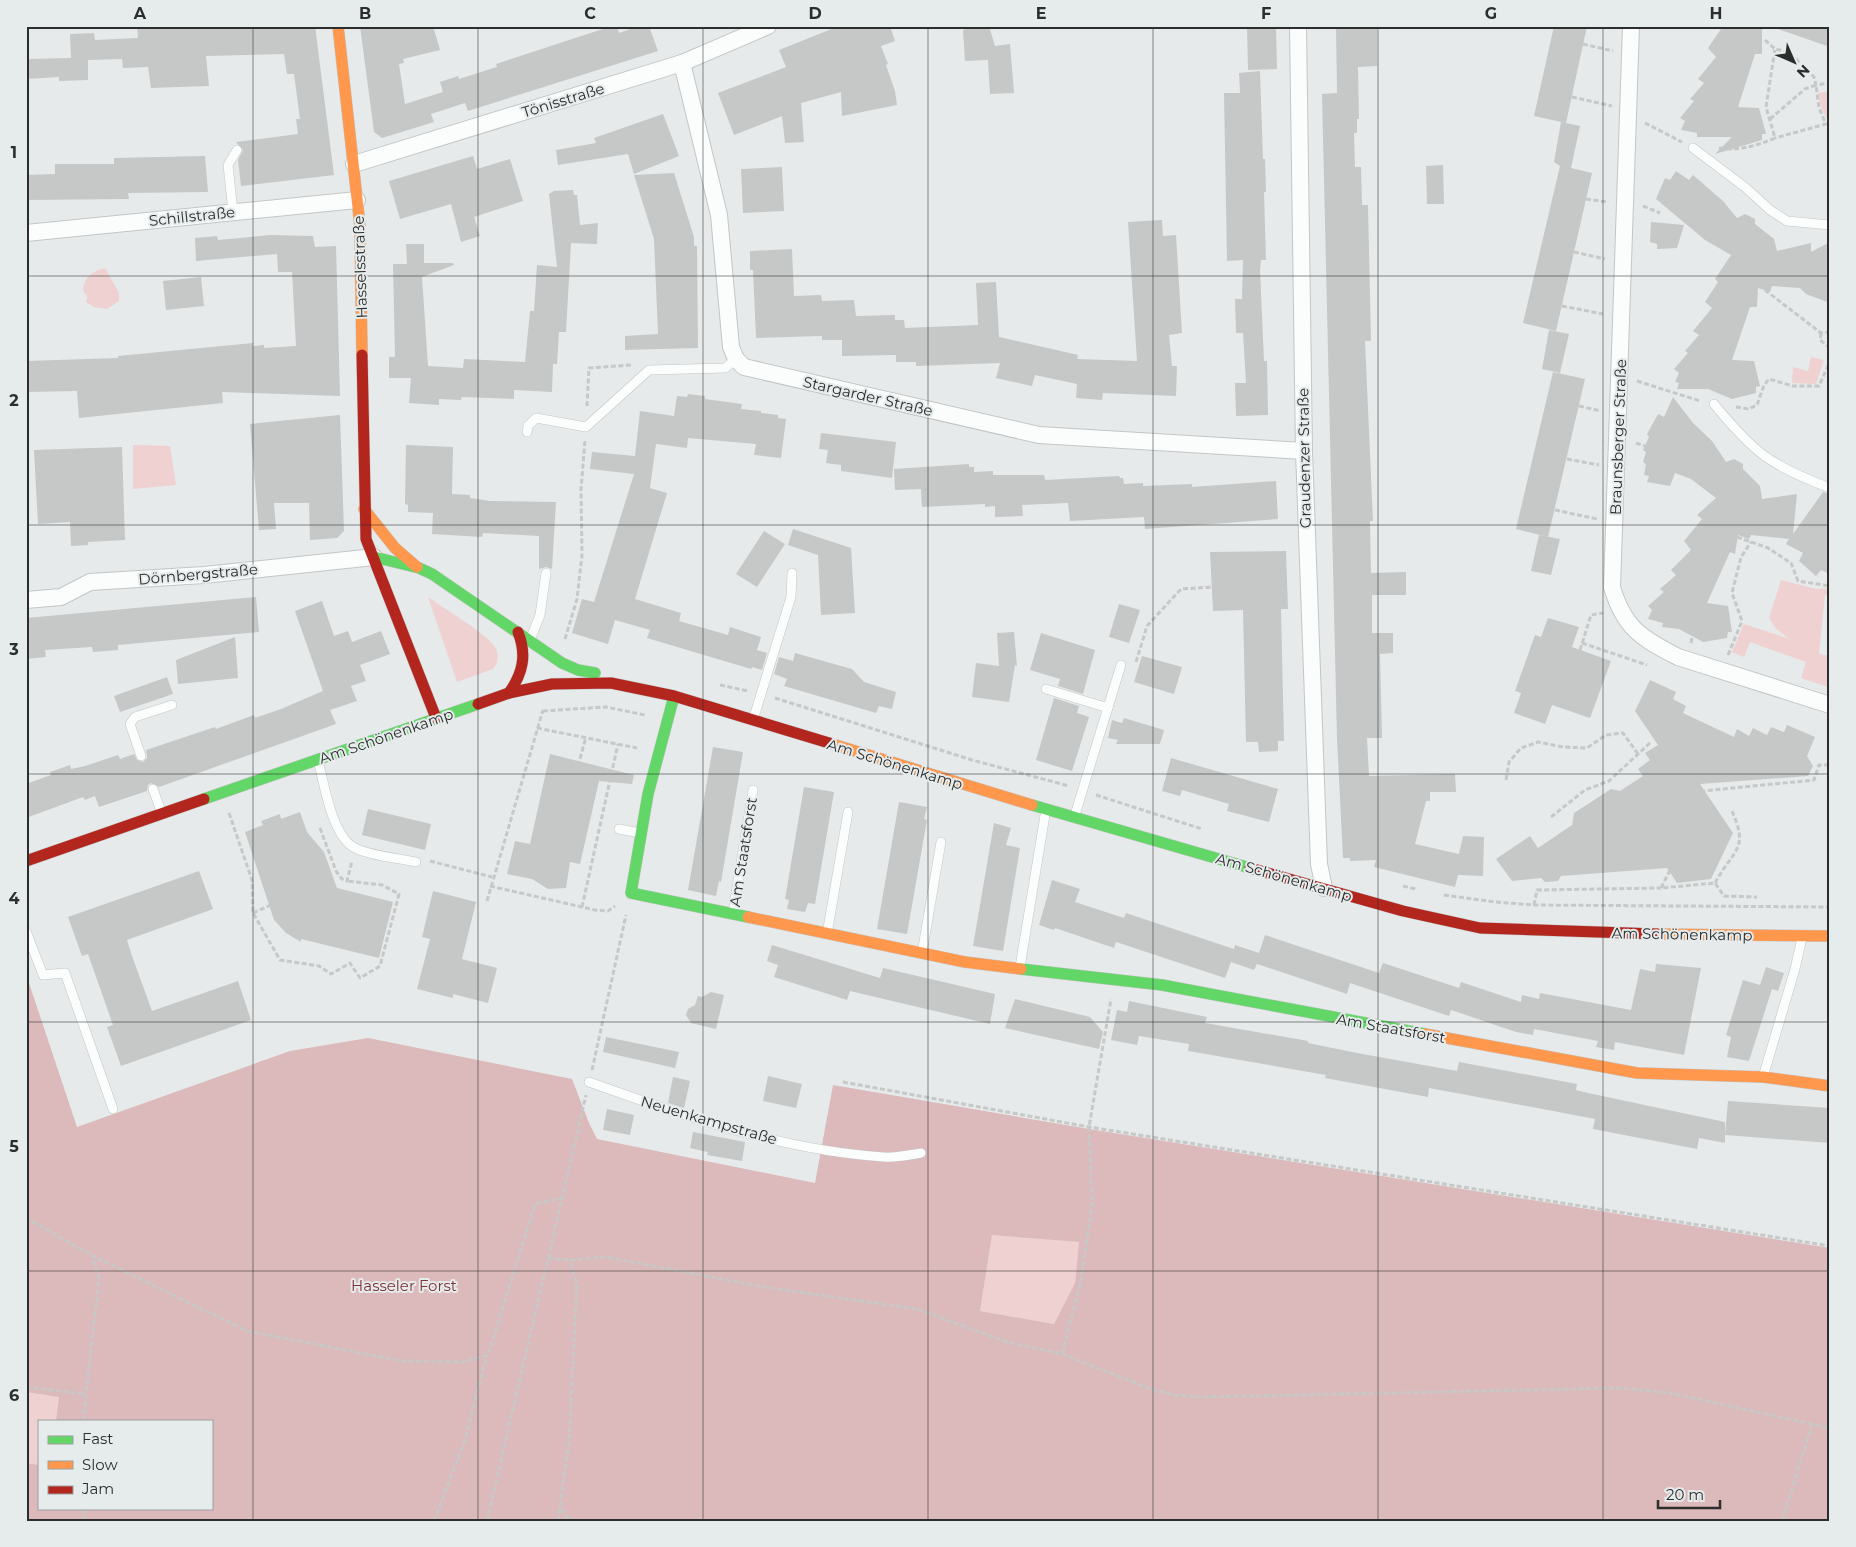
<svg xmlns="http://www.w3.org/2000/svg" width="1856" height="1547" font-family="Montserrat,sans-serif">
<rect width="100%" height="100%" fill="#e7eaea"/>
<g fill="#efd1d1">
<polygon points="1830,91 1830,123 1822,110 1818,93"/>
<path d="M105,268L119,293V301L107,309L94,307L86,302L87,296L83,291C84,277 92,271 105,268Z"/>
<polygon points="1811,357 1824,360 1816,384 1792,383 1793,367 1808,371"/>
<polygon points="133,445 170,446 176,485 133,489"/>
<polygon points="1781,580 1817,589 1830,588 1830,595 1825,595 1819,654 1830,656 1830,685 1828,687 1801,678 1806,662 1750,642 1744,657 1732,652 1744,624 1790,639 1776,629 1769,618"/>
<path d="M428,597C444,609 485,632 495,647C500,655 498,663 493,669L457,682Z"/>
<polygon points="992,1234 1079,1242 1075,1283 1054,1324 980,1311"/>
<polygon points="26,1392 60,1397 56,1421 39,1421 39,1465 26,1463"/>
</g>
<path fill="#dcb9ba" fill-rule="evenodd" d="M26,974L77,1127L290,1051L368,1038L572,1079L589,1123L597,1139L815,1183L833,1085L1083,1128L1830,1248V1521H26V1463L39,1465V1508H211V1421H56L59,1397L26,1392ZM992,1235L1079,1242L1075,1283L1054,1324L980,1311Z"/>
<g fill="#c6c8c8">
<polygon points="137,26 315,26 334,175 241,186 238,160 243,150 236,142 298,134 296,119 300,119 294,74 287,74 284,54 206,56 209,86 151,88 148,67 123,68 122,59 88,60 88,80 59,81 59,77 26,79 26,59 71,58 70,34 94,33 95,40 138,38"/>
<polygon points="360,26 433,26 440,50 403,59 404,63 399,64 405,104 443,92 440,82 458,76 459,79 497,67 496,64 612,26 617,26 619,33 639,26 649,26 658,51 468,111 465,103 431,114 434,122 382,138 374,132"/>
<polygon points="839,26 890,26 895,41 881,46 888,64 886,65 895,91 897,105 842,116 841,92 801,103 804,142 785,143 782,116 734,135 718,93 786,67 779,50"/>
<polygon points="966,26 989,26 995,46 1010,44 1014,93 990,94 988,60 965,61 963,30 966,29"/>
<polygon points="1247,26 1276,26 1277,69 1248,70"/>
<polygon points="1336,26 1377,26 1377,66 1358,67 1359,119 1357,119 1357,133 1354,133 1355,167 1361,167 1362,205 1368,205 1371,341 1365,341 1373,521 1370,521 1371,573 1406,572 1406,595 1372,595 1372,633 1393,633 1393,653 1380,654 1382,738 1367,738 1369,776 1455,774 1456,792 1430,792 1430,801 1426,801 1415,844 1459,854 1463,836 1484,837 1483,876 1458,875 1455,887 1374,867 1376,860 1350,861 1350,858 1343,858 1337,739 1322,94 1337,93"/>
<polygon points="1554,26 1587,26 1566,123 1534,116"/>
<polygon points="1723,26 1762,26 1762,54 1755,54 1738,107 1759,108 1766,134 1762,134 1762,140 1715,154 1732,137 1697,137 1697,133 1681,130 1685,121 1680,118 1694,101 1690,99 1704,83 1698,79 1716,57 1708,48"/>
<polygon points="1778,26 1830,26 1830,47 1778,29"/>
<polygon points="1260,71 1263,159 1265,159 1266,192 1264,192 1266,260 1261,260 1260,270 1264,361 1267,361 1268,415 1236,416 1235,383 1246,383 1243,333 1236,333 1235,299 1242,299 1243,260 1227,261 1224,93 1240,93 1239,73"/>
<polygon points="663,114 679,156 634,174 628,154 558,165 556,150 596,143 594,138"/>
<polygon points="1561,122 1580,126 1571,168 1592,173 1556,331 1523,323 1560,166 1554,162"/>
<polygon points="205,156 208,192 128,193 129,199 26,200 26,175 55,174 55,164 114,164 114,158"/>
<polygon points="473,156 477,169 510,159 523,201 474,217 480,236 461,242 451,204 400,219 389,181"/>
<polygon points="1443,165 1444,204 1427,204 1426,166"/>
<polygon points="782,167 784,211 743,213 741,169"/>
<polygon points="1676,171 1689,180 1693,175 1723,201 1737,218 1745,214 1755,219 1755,224 1774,239 1777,251 1811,243 1811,252 1830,242 1830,303 1806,294 1800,288 1772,286 1770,292 1758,288 1757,307 1750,307 1732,360 1754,361 1760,386 1756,387 1756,393 1732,399 1708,389 1677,389 1679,383 1675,382 1679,373 1674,369 1688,353 1685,351 1699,335 1693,331 1712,308 1705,302 1718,282 1715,279 1731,255 1705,240 1656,199 1665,178 1670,180"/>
<polygon points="674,173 694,237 694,246 697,246 698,348 625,350 625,336 658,334 654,239 634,175"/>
<polygon points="573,190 574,195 577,195 580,225 598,223 597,244 571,243 566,332 559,332 557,364 553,364 552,392 514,390 514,399 462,397 461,400 439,399 439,405 409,403 411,378 389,378 389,357 395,357 393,264 407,264 406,244 424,244 424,263 453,263 454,265 422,277 428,366 463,368 464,359 525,362 530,311 534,311 537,265 557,267 549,194 554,191"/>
<polygon points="1162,220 1163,236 1176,235 1182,333 1169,335 1172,366 1177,366 1176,396 1103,393 1102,400 1076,398 1077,384 1035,375 1032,386 996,378 1000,363 916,366 916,362 896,362 896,355 842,356 842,340 822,340 822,336 756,338 753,270 750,270 750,251 792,249 794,296 821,295 822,301 854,300 856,316 895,315 895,320 904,320 905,328 978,325 976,283 996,282 999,337 1078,355 1077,359 1137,361 1128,222"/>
<polygon points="1651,222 1684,225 1677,248 1657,249 1657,244 1650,242"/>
<polygon points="271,235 313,236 315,247 336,246 340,396 222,392 223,403 79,418 77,391 26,392 26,361 118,358 118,356 253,343 253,346 264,345 264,348 296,346 292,272 278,272 277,254 196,261 195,238 217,236 218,240"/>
<polygon points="201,277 204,306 166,310 163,281"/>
<polygon points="1549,330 1569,334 1560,373 1542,369"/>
<polygon points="1553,372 1585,379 1548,537 1516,529"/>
<polygon points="688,394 705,396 705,399 742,404 741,409 761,411 761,413 778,415 778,418 786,419 781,458 754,455 756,444 688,438 687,448 656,444 650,488 667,493 635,599 681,613 679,621 728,635 730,627 761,637 757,650 767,653 762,670 752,667 751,669 647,638 650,630 615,620 608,644 572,633 582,599 594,602 634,474 590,469 592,452 635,456 640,411 674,416 677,396 687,397"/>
<polygon points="1673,397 1693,423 1712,441 1726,462 1734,459 1743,464 1743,469 1760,486 1762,499 1797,494 1793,534 1823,492 1830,494 1830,574 1821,570 1816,576 1799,561 1803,553 1786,544 1789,539 1751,535 1749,539 1738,535 1735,554 1730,552 1707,603 1728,606 1732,632 1728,632 1727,638 1703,642 1679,629 1662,627 1663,623 1648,619 1652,610 1648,606 1664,592 1660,589 1676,575 1671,570 1691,550 1684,541 1702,519 1697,515 1716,498 1691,479 1675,473 1670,486 1647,482 1649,476 1644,475 1646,464 1643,462 1646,452 1643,450 1649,437 1647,434 1658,414 1664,417"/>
<polygon points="340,415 344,531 337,538 310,540 309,503 274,503 276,529 259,530 250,424"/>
<polygon points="821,433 896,442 892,478 841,471 841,465 826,463 828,450 819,449"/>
<polygon points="406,445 453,447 452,494 470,495 470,498 490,501 556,502 552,569 546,567 539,569 539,536 483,533 482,537 432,534 433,513 408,512 408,505 405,504"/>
<polygon points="122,447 125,540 88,542 88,545 71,546 70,522 38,524 34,450"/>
<polygon points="969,464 969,467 974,467 974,472 993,471 993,475 1044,475 1045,480 1119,476 1120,478 1123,478 1124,484 1143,483 1143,486 1192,484 1192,487 1276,481 1278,519 1145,529 1144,517 1070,521 1068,503 1022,505 1023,516 995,517 995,506 985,507 985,504 922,507 921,489 895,490 894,469"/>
<polygon points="793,529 851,548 855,613 821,615 818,555 788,545"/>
<polygon points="764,531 785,544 757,587 736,574"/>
<polygon points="1539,535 1560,539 1551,575 1531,571"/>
<polygon points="1286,551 1288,609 1281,609 1284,741 1278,741 1278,751 1259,752 1258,742 1246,742 1243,610 1213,611 1210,552"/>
<polygon points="256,597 259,632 118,645 118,650 93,652 92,647 45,650 46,657 26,659 26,618"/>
<polygon points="322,601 334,636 348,631 352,642 381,631 390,654 360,665 366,681 351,686 357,701 330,710 336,724 159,787 151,783 148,785 147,791 99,807 95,796 85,800 83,797 26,818 26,784 51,775 50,772 70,765 71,769 85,766 118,755 120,759 134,754 137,760 143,762 147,758 146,750 215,727 216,729 254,715 255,718 281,709 323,691 295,611"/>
<polygon points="1119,604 1140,610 1129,643 1109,637"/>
<polygon points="1548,618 1579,627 1572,647 1611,661 1590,718 1552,705 1545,724 1514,713 1521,693 1515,691 1535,635 1541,637"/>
<polygon points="1014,632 1017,666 1015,665 1009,702 972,697 976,663 999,666 997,633"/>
<polygon points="1041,633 1095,650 1083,694 1058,686 1060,679 1030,670"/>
<polygon points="235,637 238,678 178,684 176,660"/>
<polygon points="795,653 852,669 864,682 896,692 892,709 879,706 876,713 784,686 787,679 774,674 779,657 793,661"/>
<polygon points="1142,656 1182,667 1174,694 1134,682"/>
<polygon points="167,677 173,694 120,712 114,696"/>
<polygon points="1650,680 1676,692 1673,699 1686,706 1683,713 1734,737 1737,729 1749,736 1753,728 1767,735 1771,727 1784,732 1787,725 1815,737 1807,756 1813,766 1808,776 1700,784 1733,833 1711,879 1677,883 1667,868 1561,876 1558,881 1545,882 1541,878 1512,881 1496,859 1530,836 1538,848 1572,825 1574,813 1611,789 1620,791 1643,776 1638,769 1650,760 1645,753 1658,745 1635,711"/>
<polygon points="1054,698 1079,706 1077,713 1089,717 1072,771 1036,760"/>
<polygon points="1124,718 1164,730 1160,744 1116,744 1118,740 1108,738 1112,720 1122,723"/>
<polygon points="713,747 743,752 721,882 719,881 716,896 688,890"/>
<polygon points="550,754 634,775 632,784 599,781 580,864 570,862 566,888 548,889 532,879 507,874 515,841 530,844"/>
<polygon points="1171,758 1278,789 1269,822 1227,811 1229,804 1182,790 1180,796 1162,791"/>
<polygon points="804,787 834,792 815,904 808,903 805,912 787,909 789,900 785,899"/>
<polygon points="899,802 927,807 924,819 927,820 907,934 877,929"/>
<polygon points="368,809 431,824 425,850 362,835"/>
<polygon points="300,812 307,832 324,852 337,888 393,902 379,958 301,939 301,942 286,933 274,920 245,832 263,825 261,821 280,814 281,819"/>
<polygon points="994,823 1011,828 1006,845 1020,848 1003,951 973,946"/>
<polygon points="199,871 213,909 127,940 132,956 152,1011 238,981 251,1020 121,1066 107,1027 113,1025 88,954 82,956 68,917"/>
<polygon points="1052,880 1080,889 1075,902 1124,918 1126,913 1234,949 1235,945 1259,953 1265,935 1379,973 1383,963 1459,988 1461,982 1521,1002 1522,995 1539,999 1540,993 1631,1010 1640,969 1655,972 1656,964 1701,968 1684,1055 1615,1042 1614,1050 1596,1047 1598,1041 1534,1029 1533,1035 1516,1032 1451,1010 1449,1016 1350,983 1347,994 1257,964 1254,970 1231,962 1225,978 1116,942 1114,948 1055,928 1054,930 1039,925"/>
<polygon points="433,891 476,902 462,959 497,968 488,1003 453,994 453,998 417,989 430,939 422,937"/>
<polygon points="772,945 880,978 883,968 995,994 990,1024 850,991 847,1000 774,977 778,965 767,961"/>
<polygon points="1766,967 1784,973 1778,991 1772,989 1749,1061 1727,1057 1731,1037 1726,1035 1743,980 1760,985"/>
<polygon points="711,992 724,995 716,1029 691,1023 686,1015 688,1009 695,1005 698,996 702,997"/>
<polygon points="1015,999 1090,1017 1103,1032 1099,1049 1005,1028"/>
<polygon points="1129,1001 1207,1017 1205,1023 1308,1041 1308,1043 1357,1053 1457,1071 1459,1062 1577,1084 1576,1090 1588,1093 1725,1122 1725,1143 1699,1138 1697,1149 1593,1129 1595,1119 1532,1107 1429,1088 1428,1097 1325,1078 1326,1075 1188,1051 1189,1044 1139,1036 1137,1045 1111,1040 1117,1010 1127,1012"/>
<polygon points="606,1037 679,1052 675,1068 603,1052"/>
<polygon points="768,1076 802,1084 796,1108 763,1101"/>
<polygon points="673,1077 690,1081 684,1108 668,1103"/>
<polygon points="1728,1101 1830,1108 1830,1143 1725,1135"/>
<polygon points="607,1109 634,1115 630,1135 603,1130"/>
<polygon points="693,1132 745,1142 742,1161 707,1155 708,1152 690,1148"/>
</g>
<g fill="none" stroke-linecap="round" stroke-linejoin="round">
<g stroke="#c4c6c6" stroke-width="10">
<g id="lane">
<polyline points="1693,148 1746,188 1770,210 1787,221 1830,225"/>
<polyline points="233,212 228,165 237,150"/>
<path d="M1714,404C1754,453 1771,466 1830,488"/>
<polyline points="527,432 528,426 536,418 586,427 649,370 725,368 736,359"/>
<polyline points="530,640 540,615 546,573"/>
<polyline points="1046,689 1108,708"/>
<polyline points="753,720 791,597 792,573"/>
<polyline points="141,756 130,724 135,717 172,705"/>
<path d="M318,760C324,783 332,837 355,848C370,856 398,858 416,862"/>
<polyline points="153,789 162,814"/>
<polyline points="1074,818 1121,665"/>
<polyline points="619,829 640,833"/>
<polyline points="733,912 753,790"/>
<polyline points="26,931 43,975 65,973 113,1109"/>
<polyline points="827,934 848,812"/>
<polyline points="922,953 941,842"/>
<polyline points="1020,967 1046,809"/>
<polyline points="1763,1077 1795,969 1802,938"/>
<path d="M589,1082C684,1116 781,1150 883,1157C895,1158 909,1155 921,1153"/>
</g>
</g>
<g stroke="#c4c6c6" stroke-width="18">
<g id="street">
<polyline points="1298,26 1304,451 1319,864 1324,888"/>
<path d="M1631,26L1612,587C1624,628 1641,638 1678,657L1830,705"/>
<polyline points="682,63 719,215 731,347 736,359 744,367 1039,435 1304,451"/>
<polyline points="354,164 682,63 768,26"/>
<polyline points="26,233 357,200"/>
<polyline points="26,600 61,597 90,582 204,575 374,557"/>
</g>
</g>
<g stroke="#c4c6c6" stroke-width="12">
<g id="fast">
<polyline points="374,557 419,568 432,574 562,663 578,670 595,673"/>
<polyline points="674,696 648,794 631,893 748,917"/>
<polyline points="204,799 478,704"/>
<polyline points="1032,805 1250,868"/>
<polyline points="1021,969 1162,985 1425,1034"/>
</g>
</g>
<g stroke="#c4c6c6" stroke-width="12">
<g id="slow">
<polyline points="338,26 360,226 362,355"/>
<polyline points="364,509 395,548 417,567"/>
<polyline points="829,743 1032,805"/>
<polyline points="748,917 965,962 1021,969"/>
<polyline points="1657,934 1830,936"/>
<polyline points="1425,1034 1637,1073 1763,1077 1830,1086"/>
</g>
</g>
<g stroke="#c4c6c6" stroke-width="12">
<g id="jam">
<polyline points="362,355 366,539 436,718"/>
<path d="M509,693C523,673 527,655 518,632"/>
<polyline points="478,704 509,693 552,684 611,683 674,696 829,743"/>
<polyline points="26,861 204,799"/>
<polyline points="1250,868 1403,911 1480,928 1657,934"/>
</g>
</g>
<g stroke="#c7c8c8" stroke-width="3" stroke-dasharray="5 2.5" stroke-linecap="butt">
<polyline points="1765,40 1775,49"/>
<polyline points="1583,44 1613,51"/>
<polyline points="1572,97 1612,106"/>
<polyline points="1770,119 1805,89 1816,85 1819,108 1826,124 1775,138"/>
<polyline points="1645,123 1682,142"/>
<path d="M1719,148C1739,151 1756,146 1775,138L1766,107L1775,49L1789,52L1814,77L1816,85L1830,83"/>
<polyline points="1731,150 1732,137"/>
<polyline points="1586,199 1607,202"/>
<polyline points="1643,206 1660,213"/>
<polyline points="1574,252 1605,259"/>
<polyline points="1765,290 1821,333 1830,332"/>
<polyline points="1562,306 1603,314"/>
<polyline points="1821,333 1820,340 1830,348"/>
<polyline points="1637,381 1700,401"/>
<polyline points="587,406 589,368 631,365"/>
<polyline points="1579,406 1601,411"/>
<polyline points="1736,407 1749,409 1757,405 1764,385 1769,379 1793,386 1819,386 1830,361"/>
<polyline points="1636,443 1645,446"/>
<polyline points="1567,459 1599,465"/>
<polyline points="1555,510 1597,519"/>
<polyline points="1737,537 1768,548 1791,563 1798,581 1830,586"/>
<polyline points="565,639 577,599 582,555 581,490 585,440"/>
<polyline points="1582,643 1647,665"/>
<polyline points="1691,643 1693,632"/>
<polyline points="1580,650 1591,615 1603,613"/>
<polyline points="1728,655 1742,621 1732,593 1741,557 1751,542"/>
<polyline points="1136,662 1147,626 1181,589 1213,587 1214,581"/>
<polyline points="720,685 748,691"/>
<polyline points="775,698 972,760 1069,786"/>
<polyline points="543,711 606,707 645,715"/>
<polyline points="537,728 637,748"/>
<polyline points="578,766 586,737"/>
<polyline points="1506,780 1509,762 1521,748 1538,742 1563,747 1587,748 1606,735 1623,733 1638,754"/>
<polyline points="1693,792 1814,780 1819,765 1828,765"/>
<polyline points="1096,795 1202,829"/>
<polyline points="229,813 252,880 253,913 280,960 319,966 331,974 350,963 360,978 380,966 399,894 382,885 347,881"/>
<polyline points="1551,817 1585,790 1609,781 1651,742"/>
<polyline points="1693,819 1706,792"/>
<polyline points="320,828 336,871 342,879 347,881 352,861"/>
<polyline points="430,861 492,877"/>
<polyline points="1670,870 1661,888 1715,883 1724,896 1757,897"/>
<path d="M1715,883C1734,848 1750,850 1731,809"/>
<polyline points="490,886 595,910 608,911 615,906"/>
<polyline points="1403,886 1416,889"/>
<polyline points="1444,895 1495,902 1534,905 1830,907"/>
<polyline points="487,901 543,710"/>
<polyline points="1534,905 1537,890 1661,888"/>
<polyline points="582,907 618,744"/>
<polyline points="253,913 271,905"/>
<polyline points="592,1070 626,915"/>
<polyline points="843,1082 1089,1127 1830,1246"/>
<polyline points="26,1218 93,1256 247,1331 402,1361 463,1362 488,1355 535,1204 563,1198"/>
<polyline points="548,1258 570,1260 606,1257 764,1287 917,1309 1007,1342 1062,1354 1151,1389 1174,1395 1202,1397 1622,1388 1670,1393 1830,1428"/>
<polyline points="1062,1354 1081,1281 1092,1203 1089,1127 1111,999"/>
<polyline points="26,1387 84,1394"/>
<polyline points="83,1421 99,1279 93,1257"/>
<polyline points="83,1508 85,1521"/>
<polyline points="561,1509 570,1521"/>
<polyline points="434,1521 464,1443 487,1355"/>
<polyline points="487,1521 586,1095"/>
<polyline points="558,1521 569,1441 577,1284 570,1260"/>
<polyline points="1782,1521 1812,1425"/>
</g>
<use href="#lane" stroke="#fbfcfc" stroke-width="9"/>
<use href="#street" stroke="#fbfcfc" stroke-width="16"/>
<use href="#fast" stroke="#63d668" stroke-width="11"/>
<use href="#slow" stroke="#ff974d" stroke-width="11"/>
<use href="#jam" stroke="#b3261e" stroke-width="11"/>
</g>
<path fill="none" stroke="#2c2e2e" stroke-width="1" stroke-opacity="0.55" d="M253,26V1521M478,26V1521M703,26V1521M928,26V1521M1153,26V1521M1378,26V1521M1603,26V1521M26,276H1830M26,525H1830M26,774H1830M26,1022H1830M26,1271H1830"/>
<g text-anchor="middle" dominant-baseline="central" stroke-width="4" stroke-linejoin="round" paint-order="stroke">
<g font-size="15" fill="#2c2e2e" stroke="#e6ebeb">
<text transform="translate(563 100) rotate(-17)">Tönisstraße</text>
<text transform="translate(192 216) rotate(-6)">Schillstraße</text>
<text transform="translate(360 267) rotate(-92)">Hasselsstraße</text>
<text transform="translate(868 396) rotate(13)">Stargarder Straße</text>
<text transform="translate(1618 437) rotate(-88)">Braunsberger Straße</text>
<text transform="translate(1304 458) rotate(-91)">Graudenzer Straße</text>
<text transform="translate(198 574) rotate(-5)">Dörnbergstraße</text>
<text transform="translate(386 736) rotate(-19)">Am Schönenkamp</text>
<text transform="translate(895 764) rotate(17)">Am Schönenkamp</text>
<text transform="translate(743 852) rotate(-81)">Am Staatsforst</text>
<text transform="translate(1284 877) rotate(16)">Am Schönenkamp</text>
<text transform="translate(1682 934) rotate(1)">Am Schönenkamp</text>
<text transform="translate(1391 1028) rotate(10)">Am Staatsforst</text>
<text transform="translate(709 1120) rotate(16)">Neuenkampstraße</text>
</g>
<g font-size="15" fill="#813037" stroke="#e6ebeb">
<text x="404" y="1285">Hasseler Forst</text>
</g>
</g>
<rect width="1856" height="1547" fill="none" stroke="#e6ebeb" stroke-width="55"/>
<rect x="38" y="1420" width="175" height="90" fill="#e6ebeb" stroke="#9c9f9f"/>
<rect x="48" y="1436" width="25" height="8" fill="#63d668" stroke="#9c9f9f"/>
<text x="82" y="1444" font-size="15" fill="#2c2e2e">Fast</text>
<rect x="48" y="1461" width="25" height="8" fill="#ff974d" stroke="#9c9f9f"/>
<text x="82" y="1470" font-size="15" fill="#2c2e2e">Slow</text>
<rect x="48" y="1486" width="25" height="8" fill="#b3261e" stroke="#9c9f9f"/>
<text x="82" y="1494" font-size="15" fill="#2c2e2e">Jam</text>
<g transform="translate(1794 62) rotate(135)" stroke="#e6ebeb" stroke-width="4" paint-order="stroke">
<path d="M0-4L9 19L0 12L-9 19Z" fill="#2c2e2e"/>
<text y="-8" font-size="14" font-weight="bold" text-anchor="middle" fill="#2c2e2e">N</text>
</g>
<path d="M1658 1500v8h62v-8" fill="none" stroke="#2c2e2e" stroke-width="2.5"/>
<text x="1666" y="1500" font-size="15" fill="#2c2e2e" stroke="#e6ebeb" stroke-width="4" paint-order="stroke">20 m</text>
<rect x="28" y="28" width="1800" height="1492" fill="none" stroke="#2c2e2e" stroke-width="2"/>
<g font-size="16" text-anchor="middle" font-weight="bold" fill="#2c2e2e">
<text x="140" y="19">A</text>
<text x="365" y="19">B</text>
<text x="590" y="19">C</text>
<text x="815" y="19">D</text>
<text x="1041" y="19">E</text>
<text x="1266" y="19">F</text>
<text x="1491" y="19">G</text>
<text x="1716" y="19">H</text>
<text x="14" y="158">1</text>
<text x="14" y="406">2</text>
<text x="14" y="655">3</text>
<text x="14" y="904">4</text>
<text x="14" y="1152">5</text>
<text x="14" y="1401">6</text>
</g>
</svg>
